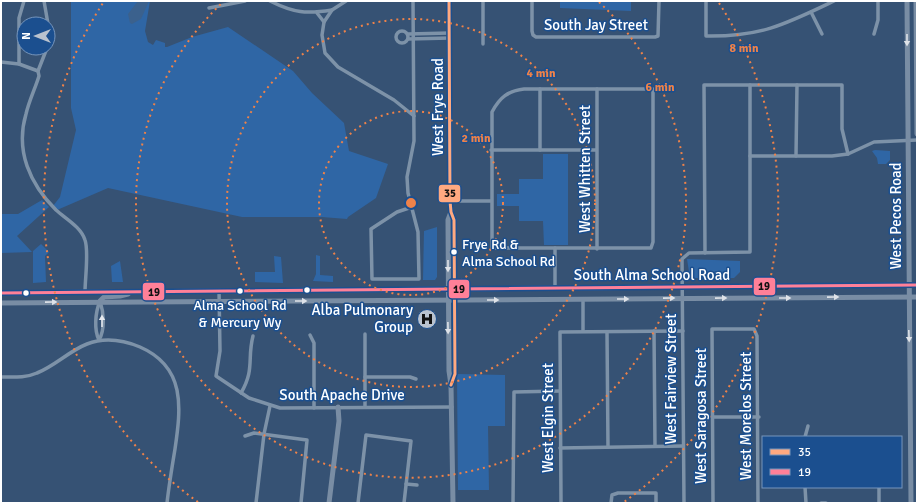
<svg xmlns="http://www.w3.org/2000/svg" width="918" height="504" font-family="Signika,sans-serif">
<rect width="100%" height="100%" fill="#365274"/>
<g fill="#2f66a5">
<polygon points="71,1 150,1 145,31 148,42 153,45 156,40 165,43 165,47 167,47 192,37 228,27 293,71 312,93 344,123 349,151 388,164 376,198 348,217 347,219 322,217 242,217 108,188 57,210 53,206 60,197 76,130 71,108"/>
<polygon points="560,1 631,1 631,11 560,8"/>
<polygon points="875,150 890,151 890,160 886,164 878,164 877,158 872,151"/>
<polygon points="543,154 568,154 568,245 544,245 543,221 519,221 519,206 497,206 497,194 519,194 519,179 543,179"/>
<polygon points="42,200 49,207 17,236 32,252 1,253 1,214 18,214"/>
<polygon points="437,227 437,277 435,280 423,280 424,231"/>
<polygon points="41,244 49,252 45,256 46,282 33,283 33,251"/>
<polygon points="316,255 320,256 320,275 333,276 333,282 313,281 316,274"/>
<polygon points="274,256 281,257 283,283 255,282 255,272 275,272"/>
<polygon points="687,259 740,261 740,272 734,278 690,278"/>
<polygon points="120,261 123,282 112,282 111,266"/>
<polygon points="457,374 505,375 505,426 488,426 489,490 458,490"/>
</g>
<polygon fill="#3b618d" points="138,1 149,1 141,19 132,24 130,23 128,14"/>
<g fill="none" stroke-linecap="round" stroke-linejoin="round">
<g stroke="#7d92a8" stroke-width="3.5">
<polyline points="44,1 48,24"/>
<path d="M270,1C294,13 306,14 332,10"/>
<polyline points="346,1 332,10 324,22 322,35 325,53 338,67 394,100 414,116"/>
<polyline points="483,1 483,44"/>
<polyline points="532,1 532,31 533,35 536,37 655,37 658,36 659,1"/>
<path d="M706,1V36C761,37 786,24 834,1"/>
<polyline points="209,8 245,1"/>
<polyline points="811,12 822,34"/>
<polyline points="317,13 324,22"/>
<polyline points="48,26 48,36"/>
<circle cx="402" cy="37" r="6"/>
<polyline points="408,34 450,33"/>
<polyline points="874,34 878,20 878,1"/>
<polyline points="408,39 450,38"/>
<path d="M47,48L38,71L39,76C35,89 29,101 26,114C15,151 30,184 56,210C66,219 81,227 85,240C89,251 85,279 85,292"/>
<polyline points="1,62 19,64 38,71"/>
<polyline points="19,64 19,18 24,1"/>
<path d="M524,89H653V242L651,248H492V112C500,97 508,91 524,89Z"/>
<polyline points="540,89 540,150"/>
<polyline points="491,150 596,150"/>
<polyline points="750,156 832,156 848,154 874,142 917,140"/>
<polyline points="796,156 797,85"/>
<polyline points="450,201 491,201"/>
<polyline points="412,207 397,212 371,229 372,279 419,279 418,232 408,193 407,177 414,141 413,1"/>
<polyline points="555,248 555,288"/>
<polyline points="597,249 597,89"/>
<polyline points="705,253 704,85 842,85 842,129 848,154"/>
<polyline points="219,290 220,351 216,376 249,398 280,408 452,407"/>
<polyline points="583,299 583,331"/>
<polyline points="654,331 655,446"/>
<polyline points="607,332 608,447"/>
<polyline points="310,335 314,343 314,408"/>
<path d="M99,340C105,330 104,313 100,301"/>
<path d="M99,340C94,330 95,313 100,301"/>
<path d="M1,377C13,377 26,378 37,373C55,366 69,351 87,344C105,337 123,340 140,347C186,367 181,408 175,449C172,467 169,485 167,503"/>
<polyline points="365,377 410,377 416,379"/>
<path d="M241,393C255,369 247,359 253,336"/>
<polyline points="365,407 365,334"/>
<polyline points="712,417 759,417"/>
<polyline points="245,436 254,433 307,440 301,503"/>
<polyline points="805,437 808,426"/>
<polyline points="560,448 683,446"/>
<polyline points="406,484 417,485"/>
<polyline points="805,487 806,503"/>
<polyline points="879,487 879,503"/>
<polyline points="256,503 264,434 270,406"/>
<polyline points="358,503 366,435 411,441 404,503"/>
<polyline points="513,503 514,392 560,391"/>
<polyline points="561,503 560,332 683,331"/>
<polyline points="611,503 612,495 618,493 656,493 656,503"/>
<polyline points="684,503 682,259 689,253 750,252 750,85"/>
<polyline points="713,503 712,329 754,329 757,336 758,503"/>
<polyline points="821,503 826,503"/>
</g>
<g stroke="#798da4" stroke-width="5">
<polyline points="449,1 450,201 451,212 454,220 455,374 451,385"/>
<polyline points="907,1 911,503"/>
<polyline points="916,1 917,134"/>
<polyline points="451,212 448,220 449,371 451,385 453,503"/>
<polyline points="1,293 917,285"/>
<polyline points="100,301 104,297 120,296 128,294"/>
<polyline points="1,303 917,297"/>
<polyline points="329,503 339,421 338,407"/>
</g>
<g stroke="#1b4f8f" stroke-width="6">
<polyline id="bus-1" points="449,1 450,201 451,212 454,220 455,374 451,385"/>
</g>
<g stroke="#1b4f8f" stroke-width="6">
<polyline id="bus-2" points="1,293 917,285"/>
</g>
<use href="#bus-1" stroke="#ffa980" stroke-width="3"/>
<use href="#bus-2" stroke="#ff8098" stroke-width="3"/>
</g>
<defs><path id="oneway-solid" d="M-6-.8H1V-3.2L6.5 0L1 3.2V.8H-6Z"/></defs>
<g fill="#dee2e8">
<use href="#oneway-solid" transform="translate(907 40) rotate(90)"/>
<use href="#oneway-solid" transform="translate(448 266) rotate(90)"/>
<use href="#oneway-solid" transform="translate(833 297) rotate(-1)"/>
<use href="#oneway-solid" transform="translate(669 298) rotate(-1)"/>
<use href="#oneway-solid" transform="translate(721 298) rotate(-1)"/>
<use href="#oneway-solid" transform="translate(785 298)"/>
<use href="#oneway-solid" transform="translate(623 299)"/>
<use href="#oneway-solid" transform="translate(493 300)"/>
<use href="#oneway-solid" transform="translate(301 301)"/>
<use href="#oneway-solid" transform="translate(51 302) rotate(-1)"/>
<use href="#oneway-solid" transform="translate(448 328) rotate(89)"/>
<use href="#oneway-solid" transform="translate(909 336) rotate(88)"/>
</g>
<use fill="#e5e9ee" href="#oneway-solid" transform="translate(102 321) rotate(-90)"/>
<g fill="none" stroke="#ee8249" stroke-width="2" stroke-dasharray="2 4">
<circle cx="411" cy="203" r="92"/>
<circle cx="411" cy="203" r="184"/>
<path d="M599 2A275 275 0 1 1 223 2"/>
<path d="M198 502A367 367 0 0 1 103 3M719 3A367 367 0 0 1 624 502"/>
</g>
<defs>
<g id="hospital-disc" transform="scale(1)"><circle r="9.5" fill="#b9c2ce" stroke="#1b4f8f"/><path d="M-5-5h3v3.5h4V-5h3V5h-3V1.5h-4V5h-3Z" fill="#111"/></g>
</defs>
<g fill-rule="evenodd">
<use href="#hospital-disc" x="427" y="319"/>
</g>
<g fill="#fff" stroke="#1b4f8f" stroke-width="1.5">
<circle cx="454" cy="252" r="3.5"/>
<circle cx="307" cy="290" r="3.5"/>
<circle cx="240" cy="291" r="3.5"/>
<circle cx="26" cy="293" r="3.5"/>
</g>
<g text-anchor="middle" dominant-baseline="central" stroke-width="3" stroke-linejoin="round" paint-order="stroke">
<g font-size="14" fill="#fff" stroke="#1b4f8f" text-anchor="start">
<text x="462" y="244">Frye Rd &amp;<tspan x="462" dy="17">Alma School Rd</tspan></text>
<text x="240" y="305" text-anchor="middle">Alma School Rd<tspan x="240" dy="17">&amp; Mercury Wy</tspan></text>
</g>
<g font-size="15" fill="#fff" stroke="#1b4f8f">
<text x="596" y="25">South Jay Street</text>
<text transform="translate(438 107) rotate(-90)">West Frye Road</text>
<text transform="translate(585 169) rotate(-90)">West Whitten Street</text>
<text transform="translate(896 216) rotate(-90)">West Pecos Road</text>
<text x="652" y="275">South Alma School Road</text>
<text transform="translate(671 379) rotate(-90)">West Fairview Street</text>
<text x="342" y="395">South Apache Drive</text>
<text transform="translate(701 416) rotate(-90)">West Saragosa Street</text>
<text transform="translate(746 416) rotate(-90)">West Morelos Street</text>
<text transform="translate(548 418) rotate(-90)">West Elgin Street</text>
</g>
<g font-size="15" fill="#fff" stroke="#1b4f8f" text-anchor="end">
<text x="413" y="310">Alba Pulmonary<tspan x="413" dy="17">Group</tspan></text>
</g>
</g>
<circle cx="411" cy="203" r="6" fill="#ee8249" stroke="#1b4f8f" stroke-width="2"/>
<g font-size="12" text-anchor="middle" font-weight="bold" fill="#ee8249" stroke="#1b4f8f" stroke-width="3" stroke-linejoin="round" paint-order="stroke">
<text x="744" y="52">8 min</text>
<text x="541" y="77">4 min</text>
<text x="660" y="91">6 min</text>
<text x="476" y="142">2 min</text>
</g>
<g stroke="#1b4f8f" stroke-width="1.5">
<rect x="438" y="184" width="23" height="19" rx="4" fill="#ffa980"/>
<rect x="753" y="277" width="23" height="19" rx="4" fill="#ff8098"/>
<rect x="448" y="279" width="22" height="20" rx="4" fill="#ff8098"/>
<rect x="142" y="282" width="23" height="19" rx="4" fill="#ff8098"/>
</g>
<g font-size="11" text-anchor="middle" font-weight="bold" fill="#111">
<text x="450" y="197">35</text>
<text x="764" y="290">19</text>
<text x="459" y="293">19</text>
<text x="154" y="296">19</text>
</g>
<rect width="918" height="504" fill="none" stroke="#ffffff" stroke-width="4"/>
<rect x="762" y="436" width="140" height="52" fill="#1b4f8f" stroke="#7695bc"/>
<rect x="770" y="449" width="20" height="6" fill="#ffa980" stroke="#7695bc"/>
<text x="798" y="456" font-size="12" fill="#ffffff">35</text>
<rect x="770" y="469" width="20" height="6" fill="#ff8098" stroke="#7695bc"/>
<text x="798" y="476" font-size="12" fill="#ffffff">19</text>
<g transform="translate(36 36) rotate(270)"><circle r="19" fill="#1b4f8f" stroke="#7695bc"/>
<path d="M0-3L7 15L0 10L-7 15Z" fill="#b9c2ce"/>
<text y="-6" font-size="11" font-weight="bold" text-anchor="middle" fill="#ffffff">N</text>
</g>
</svg>
